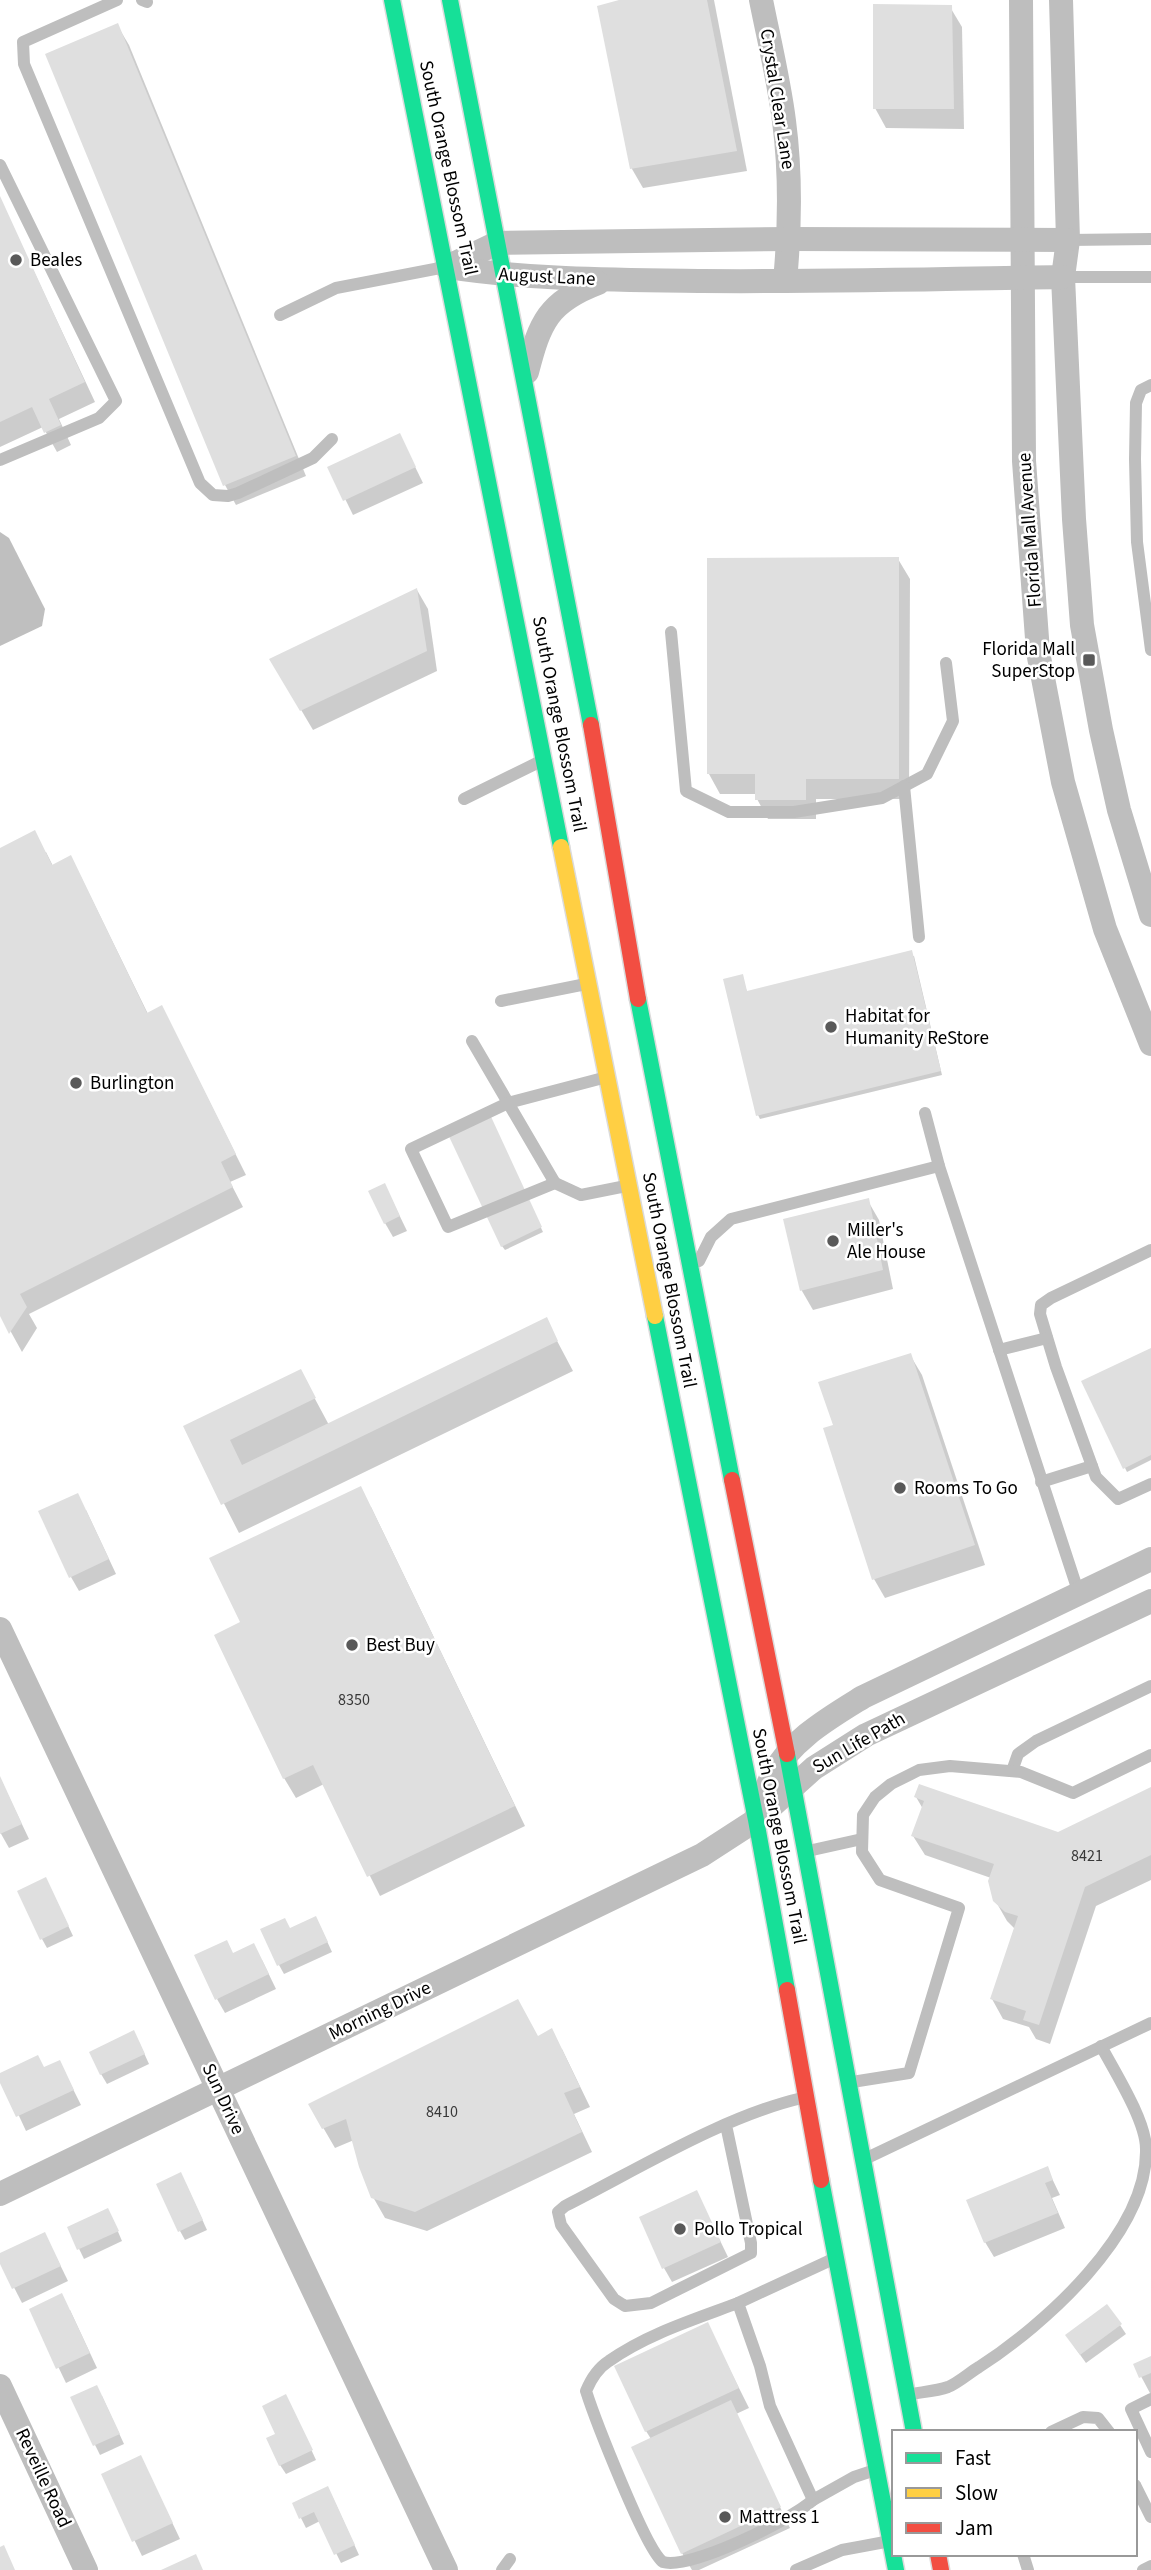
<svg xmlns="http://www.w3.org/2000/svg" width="1151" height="2570" font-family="'Source Sans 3',sans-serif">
<rect width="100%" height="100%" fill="#fff"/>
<polygon fill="#bfbfbf" points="0,532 9,538 45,609 42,626 0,646"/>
<g fill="#0003">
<polygon points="621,0 714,0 747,171 643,188 632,169 599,7"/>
<polygon points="950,7 962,27 964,129 886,128 875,108"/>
<polygon points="117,25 129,45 306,476 236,505 225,485"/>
<polygon points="0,199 95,402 59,419 71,445 57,452 43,427 0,447"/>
<polygon points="400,436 423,483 353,515 330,468"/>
<polygon points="898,559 910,579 909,799 816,799 816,819 768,819 757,799 757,794 720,794 709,774"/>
<polygon points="417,590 428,609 437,671 313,730 271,659"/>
<polygon points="0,850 46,852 53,866 81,877 148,1014 172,1027 246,1175 230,1182 243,1207 29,1314 37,1328 22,1352 0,1312"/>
<polygon points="914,956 942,1075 760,1119 758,1115 742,976 747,992"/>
<polygon points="488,1115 543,1232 505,1250 502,1246"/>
<polygon points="392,1200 407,1231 393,1237 385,1223"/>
<polygon points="868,1201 879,1220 893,1289 813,1310 802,1291 785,1221"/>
<polygon points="546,1320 573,1371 239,1533 185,1427 300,1371 329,1425"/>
<polygon points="1151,1350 1151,1460 1127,1472 1083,1382"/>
<polygon points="910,1355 922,1375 985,1565 885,1598 874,1579 836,1426"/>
<polygon points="371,1507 525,1826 380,1896 324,1784 296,1798 284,1778 242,1623"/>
<polygon points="86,1510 116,1574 79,1591 71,1577"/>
<polygon points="0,1778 29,1839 9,1848 0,1832"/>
<polygon points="1151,1789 1151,1880 1096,1906 1050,2044 1036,2039 1029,2027 1003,2019 992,1999 1015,1929 1007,1921 995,1900 991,1878 925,1855 913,1836 923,1809 916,1797 1058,1834"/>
<polygon points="51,1889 73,1936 47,1948 42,1939"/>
<polygon points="321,1928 332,1952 284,1974 279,1965 290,1930"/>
<polygon points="262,1960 276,1989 225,2013 217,1999"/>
<polygon points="538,2038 562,2049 590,2107 574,2114 592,2152 427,2231 385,2218 373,2197 354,2140 335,2148 310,2105"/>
<polygon points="139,2042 149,2064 107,2084 101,2074"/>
<polygon points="44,2069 67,2077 81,2105 26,2131 0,2075"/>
<polygon points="1047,2168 1060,2195 1052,2198 1065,2228 994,2257 985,2242"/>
<polygon points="186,2184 207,2230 185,2240 180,2231"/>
<polygon points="697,2193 728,2257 672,2282 664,2268"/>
<polygon points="113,2220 122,2241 84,2259 69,2228"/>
<polygon points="45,2234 68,2281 22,2303 0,2260 0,2255"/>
<polygon points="31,2310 70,2310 97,2368 66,2383"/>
<polygon points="707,2324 749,2408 736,2414 790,2528 699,2570 692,2570 682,2553 651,2439 646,2431"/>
<polygon points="1120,2325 1126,2334 1086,2363 1073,2345"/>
<polygon points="1151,2358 1151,2395 1135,2365"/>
<polygon points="102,2396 124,2444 100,2455 72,2398"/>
<polygon points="291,2406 316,2460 286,2474 280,2465 277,2434"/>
<polygon points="141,2457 180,2539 142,2556 103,2475"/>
<polygon points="333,2498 359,2555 341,2563 320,2521 306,2528 294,2504"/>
</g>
<g fill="#dfdfdf">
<polygon points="619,0 707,0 737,151 630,169 597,6"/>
<polygon points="873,4 952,5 954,109 873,109"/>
<polygon points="118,23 296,456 223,486 45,54"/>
<polygon points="0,196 85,382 49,399 61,425 44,433 32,407 0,422"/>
<polygon points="400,433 416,467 343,501 327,467"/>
<polygon points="899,557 899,779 806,779 806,800 755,800 755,774 707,774 707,558"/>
<polygon points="417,588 427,651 300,711 269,659"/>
<polygon points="35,830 52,865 71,855 147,1013 162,1005 236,1154 221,1162 233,1187 20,1294 27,1307 9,1334 0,1316 0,848"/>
<polygon points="912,950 941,1071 756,1116 723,979 743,974 747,991"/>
<polygon points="487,1108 542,1227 501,1247 445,1128"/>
<polygon points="385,1183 400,1216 384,1224 368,1191"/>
<polygon points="869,1198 883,1270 800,1291 783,1219"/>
<polygon points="547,1317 558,1341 221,1505 183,1426 301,1369 316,1398 230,1440 242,1465"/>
<polygon points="1151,1348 1151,1455 1123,1469 1081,1381"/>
<polygon points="911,1353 975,1545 872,1580 823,1428 833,1425 818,1382"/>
<polygon points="361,1486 515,1806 367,1877 313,1765 283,1779 214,1635 240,1622 209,1558"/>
<polygon points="78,1493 109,1559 69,1578 38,1511"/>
<polygon points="0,1776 22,1824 0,1834"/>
<polygon points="919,1784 1058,1832 1151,1787 1151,1855 1085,1887 1039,2025 1023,2020 1026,2011 990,1999 1018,1916 1005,1912 993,1901 988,1881 994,1864 911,1836 924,1801 914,1797"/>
<polygon points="46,1877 69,1926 40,1940 17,1891"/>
<polygon points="316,1916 328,1942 277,1966 260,1929 285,1918 290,1928"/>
<polygon points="227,1940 233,1953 254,1943 269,1974 215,2000 194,1955"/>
<polygon points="518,1999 538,2036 552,2028 580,2087 564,2093 582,2132 415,2212 371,2198 359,2167 346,2119 322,2129 308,2104"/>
<polygon points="134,2030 145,2054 100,2075 89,2052"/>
<polygon points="38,2055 44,2067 60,2060 74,2090 16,2117 0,2083 0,2073"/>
<polygon points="1048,2166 1053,2180 1045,2183 1058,2213 984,2243 966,2200"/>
<polygon points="181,2172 203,2220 178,2232 156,2184"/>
<polygon points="697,2190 721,2242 662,2269 639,2217"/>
<polygon points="108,2208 119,2231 77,2250 67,2227"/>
<polygon points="45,2232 61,2266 12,2289 0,2264 0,2253"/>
<polygon points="62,2293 90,2353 56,2369 29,2309"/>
<polygon points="1107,2304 1122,2324 1080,2355 1065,2335"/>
<polygon points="708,2322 739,2388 645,2432 614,2366"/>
<polygon points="1151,2356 1151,2373 1139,2378 1133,2364"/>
<polygon points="97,2385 120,2434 93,2446 70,2397"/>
<polygon points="286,2394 313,2450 279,2466 266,2438 275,2434 262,2406"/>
<polygon points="731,2400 781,2507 681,2554 631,2447"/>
<polygon points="141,2455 173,2523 132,2542 101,2474"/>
<polygon points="328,2486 355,2545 334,2555 314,2512 299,2519 292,2503"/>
<polygon points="4,2545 15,2570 0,2570 0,2547"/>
<polygon points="196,2554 203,2570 161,2570"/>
</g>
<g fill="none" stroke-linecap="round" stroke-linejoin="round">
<g stroke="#dbdbdb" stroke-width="19">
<g id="fast">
<polyline points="392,0 561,847"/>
<polyline points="450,0 591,725"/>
<polyline points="638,999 732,1480"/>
<polyline points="655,1316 756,1820 787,1990"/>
<polyline points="787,1754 914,2432"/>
<polyline points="821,2180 896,2570"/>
</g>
</g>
<g stroke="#dbdbdb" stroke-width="19">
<polyline id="slow" points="561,847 655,1316"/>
</g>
<g stroke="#dbdbdb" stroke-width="19">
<g id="jam">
<polyline points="591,725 638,999"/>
<polyline points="732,1480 787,1754"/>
<polyline points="787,1990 821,2180"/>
<polyline points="938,2554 941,2570"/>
</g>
</g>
<g stroke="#bebebe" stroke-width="12">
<polyline points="117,0 23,42 24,64 200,483 213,495 228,496 238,493 313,458 332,439"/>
<polyline points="142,0 147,2"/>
<polyline points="0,165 116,401 99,418 0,460"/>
<polyline points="1068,240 1151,239"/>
<polyline points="1063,277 1151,277"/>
<polyline points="280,315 336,288 440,268"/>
<polyline points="1151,385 1141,390 1136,403 1135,459 1137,542 1151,650"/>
<polyline points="671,632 686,791 729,812 794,812 882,798 927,774 953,721 946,663"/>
<polyline points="904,786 919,937"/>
<polyline points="464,799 541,761"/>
<polyline points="501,1001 586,984"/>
<polyline points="472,1041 555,1183"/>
<polyline points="603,1078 508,1103 411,1149 448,1227 555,1183 581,1195 626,1186"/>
<polyline points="925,1113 939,1166 1079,1594"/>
<polyline points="1151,1250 1051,1298 1041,1305 1040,1314 1056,1367 1096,1477 1118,1499 1151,1484"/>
<polyline points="699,1261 711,1237 731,1219 939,1166"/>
<polyline points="999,1350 1047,1338"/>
<polyline points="1041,1482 1092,1466"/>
<polyline points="1012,1771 1018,1754 1036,1741 1151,1686"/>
<polyline points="808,1851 862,1839"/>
<polyline points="852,2082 909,2073 959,1908 880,1880 862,1852 863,1815 875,1797 891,1784 919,1770 950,1766 1021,1772 1073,1793 1151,1755"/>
<path d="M726,2125L751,2243V2253L651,2303L625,2306L614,2299L561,2225L558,2212L565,2206C638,2169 724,2116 802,2098"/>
<polyline points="867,2158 1151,2023"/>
<polyline points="831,2260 738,2303 760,2366 770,2406 813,2500 854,2477 872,2471"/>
<path d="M738,2303C695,2319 647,2334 609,2361C598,2368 591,2379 586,2391C594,2416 646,2551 663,2562C690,2570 791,2520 813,2500"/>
<path d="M911,2394C922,2392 937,2391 948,2387C958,2383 969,2373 979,2367C1044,2325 1148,2233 1146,2149C1146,2121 1115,2072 1101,2046"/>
<polyline points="1151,2399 1131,2409 1151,2452"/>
<polyline points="1051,2432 1083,2417 1098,2418 1109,2432"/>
<polyline points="1135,2485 1151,2517"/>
<polyline points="1023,2554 1028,2570"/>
<polyline points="502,2570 510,2559"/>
<polyline points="796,2570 842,2550 885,2542"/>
<polyline points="1143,2570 1151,2566"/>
</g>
<g stroke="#bebebe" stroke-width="24">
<path d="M761,0C769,40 779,81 784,121C791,174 790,228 785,281"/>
<polyline points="1021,0 1024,461 1038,652 1063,782 1105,929 1151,1044"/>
<polyline points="1061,0 1068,240 1063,277 1074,519 1082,625 1101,730 1119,810 1151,915"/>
<polyline points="447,267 497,243 789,239 1068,240"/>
<path d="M447,267C532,280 616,280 702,281C822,282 943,279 1063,277"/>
<path d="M527,372C540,322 548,302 598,283"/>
<polyline points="0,1629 446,2570"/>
<path d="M757,1816C761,1804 765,1792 770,1780C787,1742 829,1718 863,1697L1151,1559"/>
<polyline points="0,2194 702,1855 756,1820 814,1768 866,1735 1151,1601"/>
<polyline points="0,2386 86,2570"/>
</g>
<use href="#fast" stroke="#16e098" stroke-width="16"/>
<use href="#slow" stroke="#ffcf43" stroke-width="16"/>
<use href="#jam" stroke="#f24e42" stroke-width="16"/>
</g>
<g fill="#595959" stroke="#fff" stroke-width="2.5">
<circle cx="16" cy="260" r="7"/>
<rect x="1082" y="653" width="14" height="14" rx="3.5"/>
<circle cx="831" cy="1027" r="7"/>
<circle cx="76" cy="1083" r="7"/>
<circle cx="833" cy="1241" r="7"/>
<circle cx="900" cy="1488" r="7"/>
<circle cx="352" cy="1645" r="7"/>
<circle cx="680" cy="2229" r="7"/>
<circle cx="725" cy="2517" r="7"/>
</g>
<g text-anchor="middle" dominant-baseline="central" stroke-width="5" stroke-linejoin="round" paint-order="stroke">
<g font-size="16" fill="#383838">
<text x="354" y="1700">8350</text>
<text x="1087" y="1856">8421</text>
<text x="442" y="2112">8410</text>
</g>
<g font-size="19" fill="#000" stroke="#fff">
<text transform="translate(777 99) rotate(81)">Crystal Clear Lane</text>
<text transform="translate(448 168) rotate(78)">South Orange Blossom Trail</text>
<text transform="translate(547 277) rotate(3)">August Lane</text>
<text transform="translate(1030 530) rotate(-94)">Florida Mall Avenue</text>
<text transform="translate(559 724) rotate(79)">South Orange Blossom Trail</text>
<text transform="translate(669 1280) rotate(79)">South Orange Blossom Trail</text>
<text transform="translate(859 1743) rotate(-30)">Sun Life Path</text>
<text transform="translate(779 1836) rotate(79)">South Orange Blossom Trail</text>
<text transform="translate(380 2011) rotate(-26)">Morning Drive</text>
<text transform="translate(223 2099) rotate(65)">Sun Drive</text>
<text transform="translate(43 2478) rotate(65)">Reveille Road</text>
</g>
<g font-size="19" fill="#000" stroke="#fff" text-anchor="start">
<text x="30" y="260">Beales</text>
<text x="1075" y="649" text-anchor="end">Florida Mall<tspan x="1075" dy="22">SuperStop</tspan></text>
<text x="845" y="1016">Habitat for<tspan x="845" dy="22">Humanity ReStore</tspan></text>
<text x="90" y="1083">Burlington</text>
<text x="847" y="1230">Miller's<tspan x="847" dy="22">Ale House</tspan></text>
<text x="914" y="1488">Rooms To Go</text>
<text x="366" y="1645">Best Buy</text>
<text x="694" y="2229">Pollo Tropical</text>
<text x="739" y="2517">Mattress 1</text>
</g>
</g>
<rect x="892" y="2430" width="245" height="126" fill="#ffffff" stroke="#999999" stroke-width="2"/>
<rect x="906" y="2453" width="35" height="10" fill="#16e098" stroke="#999999" stroke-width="2"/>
<text x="955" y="2465" font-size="21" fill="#000000">Fast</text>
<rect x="906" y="2488" width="35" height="10" fill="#ffcf43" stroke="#999999" stroke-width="2"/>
<text x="955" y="2500" font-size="21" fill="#000000">Slow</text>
<rect x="906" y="2523" width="35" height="10" fill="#f24e42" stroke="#999999" stroke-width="2"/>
<text x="955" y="2535" font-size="21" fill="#000000">Jam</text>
</svg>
